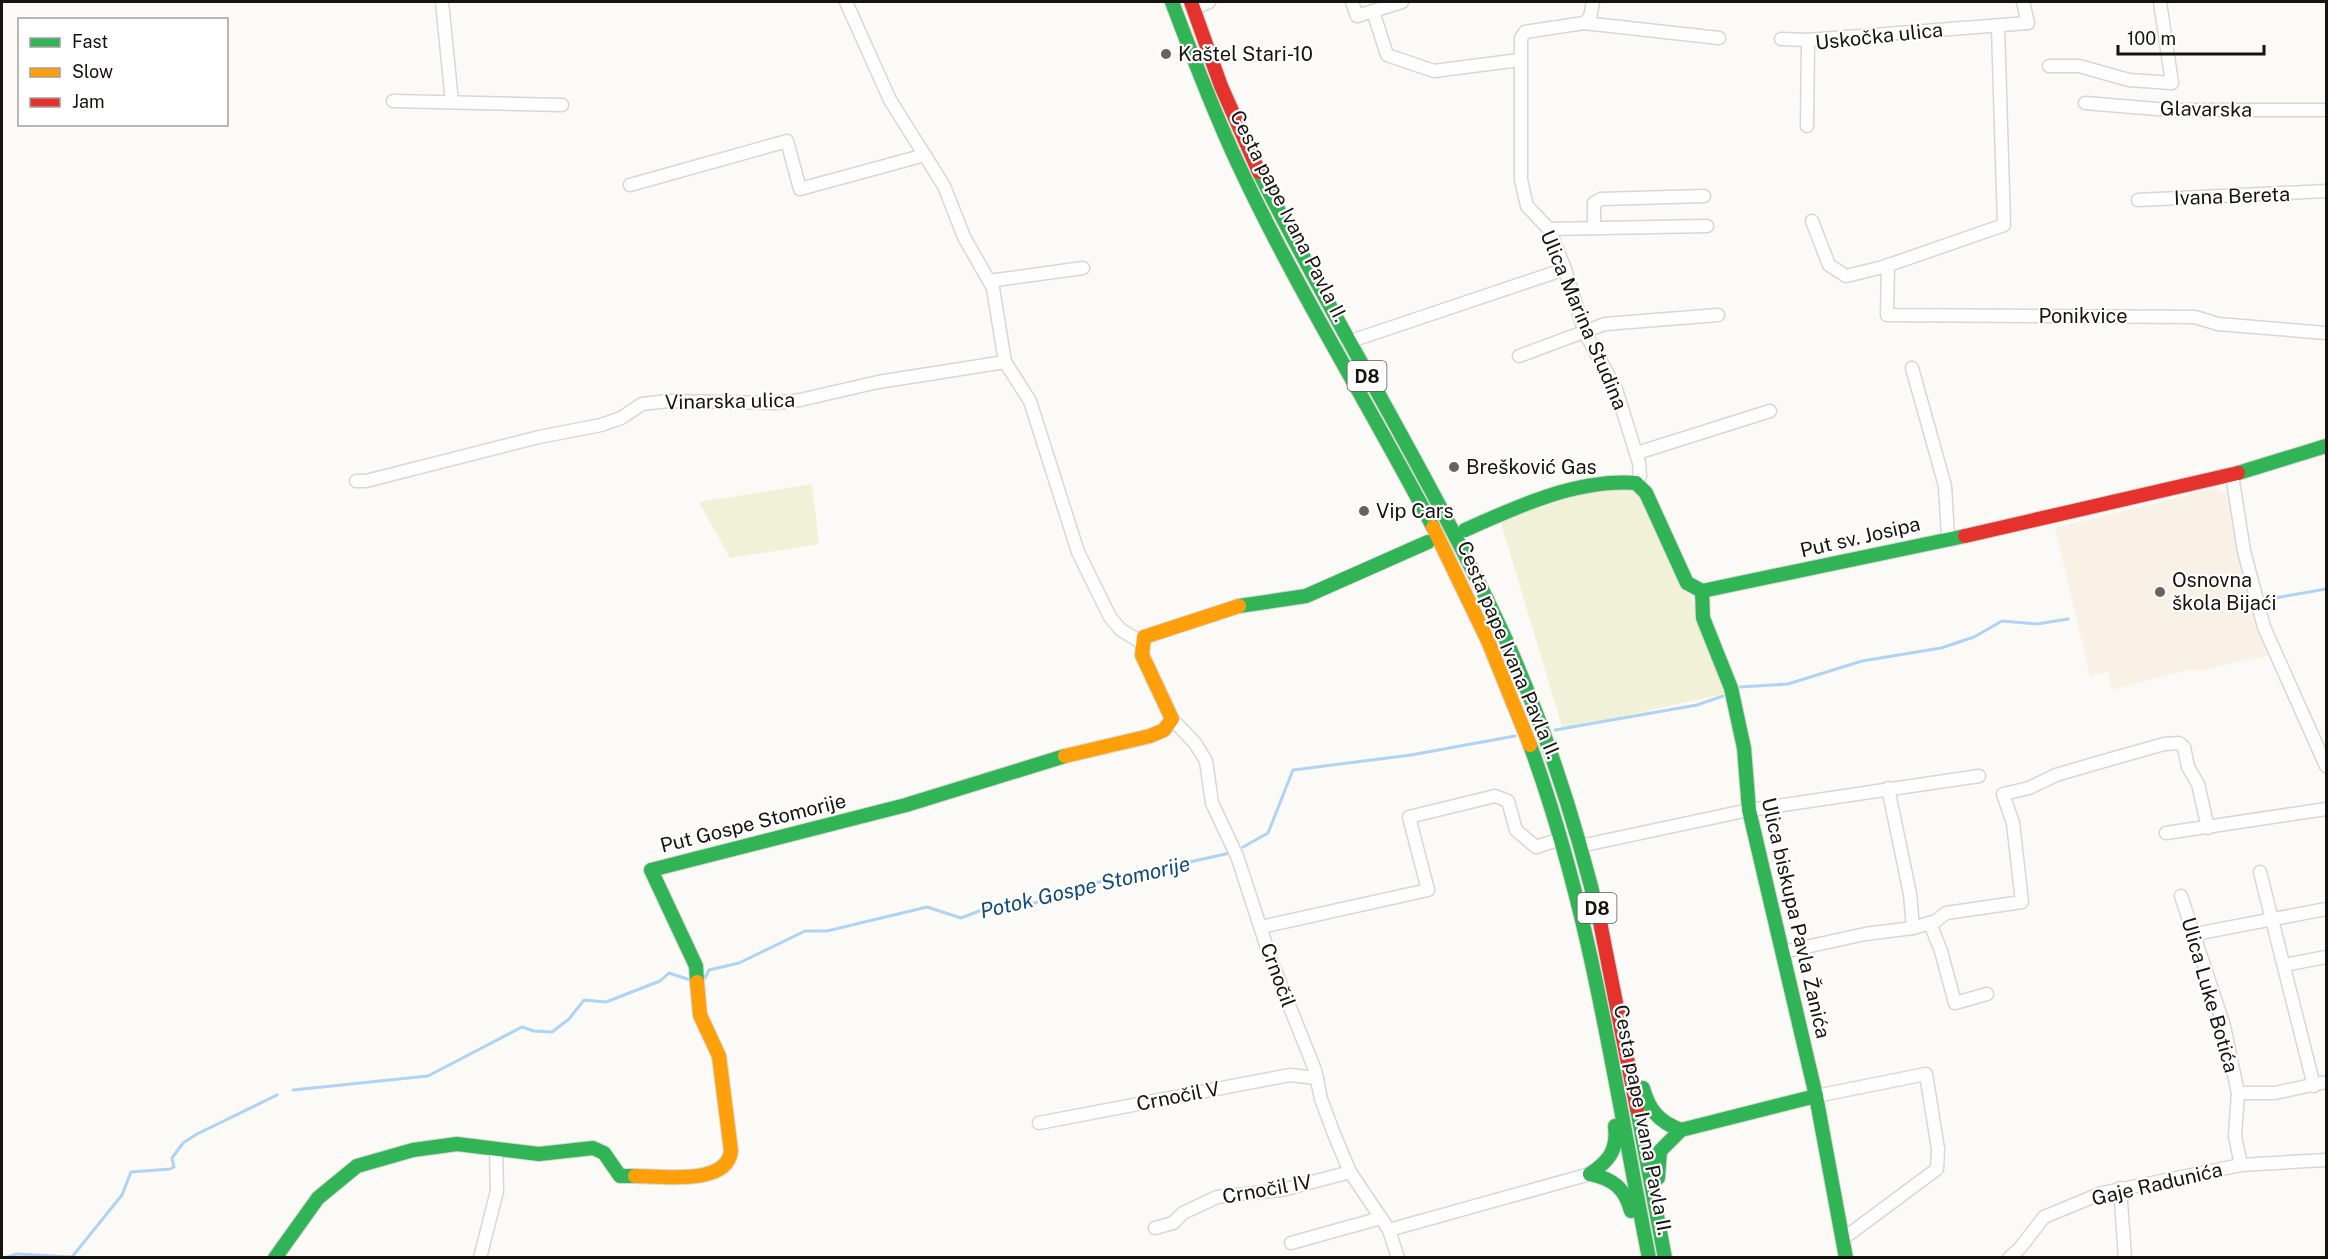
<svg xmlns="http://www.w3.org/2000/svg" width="2328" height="1259" font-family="'Public Sans',sans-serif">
<rect width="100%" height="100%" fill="#fcfaf7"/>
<polygon fill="#f9f0e6" points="2216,488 2226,494 2270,655 2199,671 2189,670 2112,690 2108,672 2090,676 2055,528"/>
<g fill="#f0f1d7">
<polygon points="812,484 819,544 730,558 699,502"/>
<polygon points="1632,486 1647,500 1693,603 1727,693 1563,730 1500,520 1605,487"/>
</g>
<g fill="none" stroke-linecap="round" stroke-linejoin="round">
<g stroke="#afd3f4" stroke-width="3">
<polyline points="2269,599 2326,589"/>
<polyline points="1740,687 1788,684 1862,661 1941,648 1974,637 2002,621 2037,624 2068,619"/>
<polyline points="1555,730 1697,705 1723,696"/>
<polyline points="1243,847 1268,833 1293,770 1411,755 1515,736"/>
<polyline points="705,978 709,970 739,963 805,931 827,931 927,907 961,918 1000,903 1035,903 1072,888 1230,853"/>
<polyline points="293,1090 428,1076 522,1027 534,1031 552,1032 569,1019 584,1000 606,1002 660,981 669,973 690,980"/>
<polyline points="4,1258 17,1254 72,1257 122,1195 131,1172 170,1169 174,1167 172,1158 183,1143 197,1134 277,1095"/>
</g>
<g stroke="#dad6d2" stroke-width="15">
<g id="street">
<polyline points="442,2 452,102"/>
<polyline points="846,2 890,100 944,186 964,237 993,288 1005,362 1030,401 1078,552 1110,617 1121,630 1141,642"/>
<polyline points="1352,2 1357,16 1402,2"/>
<polyline points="1593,2 1590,17 1584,23 1525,32 1521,38 1521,180 1527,206 1549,229 1565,269 1585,333 1616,389 1639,463 1640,476 1636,483"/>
<polyline points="1202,5 1209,2"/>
<polyline points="1373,11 1387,55 1434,71 1519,60"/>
<polyline points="1584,23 1719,38"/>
<polyline points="1781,39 1808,40"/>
<polyline points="2049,66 2079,66 2129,80 2172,83 2160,2"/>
<polyline points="393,101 562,105"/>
<polyline points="2085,103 2168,110 2326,110"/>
<polyline points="1807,126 1808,40 2028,23 2023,2"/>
<polyline points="630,185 787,141 800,189 925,155"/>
<polyline points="2138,200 2326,191"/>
<polyline points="1812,221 1829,265 1846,276 1883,267 2004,225 1998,27"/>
<polyline points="1594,228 1594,203 1601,199 1704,196"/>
<polyline points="1549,229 1707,226"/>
<polyline points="1888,265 1887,315 2195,317 2218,324 2326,333"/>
<polyline points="989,281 1083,268"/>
<polyline points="1348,342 1565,269"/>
<polyline points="1519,356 1605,324 1718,315"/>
<polyline points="1912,368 1945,486 1948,537"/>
<polyline points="1637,453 1770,411"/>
<polyline points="2232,475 2244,551 2264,627 2326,766"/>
<polyline points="356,481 366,481 539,437 601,425 621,418 642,404 668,401 775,403 800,400 878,382 1005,362"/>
<polyline points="1172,719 1195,743 1206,761 1212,803 1237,856 1271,960 1315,1070 1321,1099 1334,1134 1350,1172 1389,1230 1398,1258"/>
<polyline points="1888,788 1910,894 1913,928"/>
<polyline points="2166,833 2326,809"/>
<polyline points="1580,846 1749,810 1979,776"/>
<polyline points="2260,872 2314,1086"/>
<polyline points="2181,896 2224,1026 2238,1093 2235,1136 2241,1165"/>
<polyline points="1930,923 1941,951 1955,1003 1987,994"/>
<polyline points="1261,927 1428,890 1409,817 1495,796 1508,801 1516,830 1536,847 1561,839"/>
<polyline points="2195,934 2326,909"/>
<polyline points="1783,952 1865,934 1913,928 1936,921 1946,913 2022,902 2013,823 2003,794 2029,788 2056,775 2090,765 2164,744 2179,743 2184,747 2188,767 2198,784 2208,828"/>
<polyline points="2284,965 2326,957"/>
<polyline points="2238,1093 2275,1093 2326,1082"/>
<polyline points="1816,1096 1926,1074 1938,1149 1937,1169 1844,1238"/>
<polyline points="1039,1123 1290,1075 1317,1078"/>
<polyline points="2120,1188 2125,1258"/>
<polyline points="1155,1228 1173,1223 1183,1213 1217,1197 1282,1190 1350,1172"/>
<polyline points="1389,1230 1590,1174"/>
<polyline points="1291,1243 1381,1218"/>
<polyline points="480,1258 497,1191 496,1149"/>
<polyline points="2009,1258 2020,1248 2044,1217 2102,1193 2241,1165 2326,1160"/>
</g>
</g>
<g stroke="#dad6d2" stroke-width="16">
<g id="fast">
<path d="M1172,2C1193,58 1214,113 1239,166C1297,290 1370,406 1433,527"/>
<path d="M1259,172C1338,330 1433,480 1506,640C1547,732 1578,829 1601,927"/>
<polyline points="2238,473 2326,446"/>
<path d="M1465,530C1518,506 1577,479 1636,483L1646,493L1687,583L1702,591L1965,536"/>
<polyline points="1702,591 1703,618 1731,688 1744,748 1749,810 1816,1096 1846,1258"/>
<polyline points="1239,606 1306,596 1428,542"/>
<path d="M1530,745C1592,915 1614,1082 1649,1258"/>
<polyline points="697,982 696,966 651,870 906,805 1065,756"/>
<path d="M1643,1088C1649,1110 1659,1122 1681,1130"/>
<polyline points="1637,1109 1665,1258"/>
<path d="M1590,1174C1613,1179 1625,1188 1631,1211"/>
<path d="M1590,1174C1609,1161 1618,1150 1615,1126"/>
<polyline points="1658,1178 1660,1151 1681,1130 1816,1096"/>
<polyline points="275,1258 318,1198 357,1166 413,1150 457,1144 539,1154 593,1148 604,1153 620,1176 635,1176"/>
</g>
</g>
<g stroke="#dad6d2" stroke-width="16">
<g id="slow">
<polyline points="1433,527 1488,641 1530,745"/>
<polyline points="1065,756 1150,736 1164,730 1172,719 1142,655 1144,637 1239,606"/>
<path d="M635,1176C662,1176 727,1186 731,1151L719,1056L700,1015L697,982"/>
</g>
</g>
<g stroke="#dad6d2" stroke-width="16">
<g id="jam">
<polyline points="1191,2 1221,86 1259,172"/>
<polyline points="1965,536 2238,473"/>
<polyline points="1601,927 1637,1109"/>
</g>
</g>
<use href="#street" stroke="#fffefe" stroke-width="12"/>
<use href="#fast" stroke="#30b455" stroke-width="14"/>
<use href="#slow" stroke="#ff9f0a" stroke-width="14"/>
<use href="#jam" stroke="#e5322d" stroke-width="14"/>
</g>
<g fill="#676460" stroke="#fff" stroke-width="2">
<circle cx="1166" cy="54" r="6"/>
<circle cx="1454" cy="467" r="6"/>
<circle cx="1364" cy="511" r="6"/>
<circle cx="2160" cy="592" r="6"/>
</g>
<g text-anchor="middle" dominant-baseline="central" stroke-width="4.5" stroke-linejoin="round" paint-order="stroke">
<g fill="#fff" stroke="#5d5a56" stroke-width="1.5">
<rect x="1347.5" y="361" width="39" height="30" rx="4.5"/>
<rect x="1577.5" y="893" width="39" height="30" rx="4.5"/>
</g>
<g font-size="18" font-weight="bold" fill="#17130e">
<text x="1367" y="376">D8</text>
<text x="1597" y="908">D8</text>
</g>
<g font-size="20" fill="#17130e" stroke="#fff">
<text transform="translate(1879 36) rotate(-6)">Uskočka ulica</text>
<text transform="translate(2206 109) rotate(1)">Glavarska</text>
<text transform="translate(2232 196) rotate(-2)">Ivana Bereta</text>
<text transform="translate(1289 216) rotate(63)">Cesta pape Ivana Pavla II.</text>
<text x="2083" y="316">Ponikvice</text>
<text transform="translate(1584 320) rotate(67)">Ulica Marina Studina</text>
<text transform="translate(730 401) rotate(-1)">Vinarska ulica</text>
<text transform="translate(1860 537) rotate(-13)">Put sv. Josipa</text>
<text transform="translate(1509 650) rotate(67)">Cesta pape Ivana Pavla II.</text>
<text transform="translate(753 823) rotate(-14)">Put Gospe Stomorije</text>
<text transform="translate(1796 918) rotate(77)">Ulica biskupa Pavla Žanića</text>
<text transform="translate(1278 975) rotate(70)">Crnočil</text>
<text transform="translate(2210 995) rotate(74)">Ulica Luke Botića</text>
<text transform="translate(1178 1096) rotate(-11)">Crnočil V</text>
<text transform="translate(1643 1120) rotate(79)">Cesta pape Ivana Pavla II.</text>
<text transform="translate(2157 1184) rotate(-13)">Gaje Radunića</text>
<text transform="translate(1267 1189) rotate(-10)">Crnočil IV</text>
</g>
<g font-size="20" fill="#17130e" stroke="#fff" text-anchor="start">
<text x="1178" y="54">Kaštel Stari-10</text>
<text x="1466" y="467">Brešković Gas</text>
<text x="1376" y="511">Vip Cars</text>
<text x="2172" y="580">Osnovna<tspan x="2172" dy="23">škola Bijaći</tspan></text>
</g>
<g font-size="21" font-style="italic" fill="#114a77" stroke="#fff">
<text transform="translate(1085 887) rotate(-13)">Potok Gospe Stomorije</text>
</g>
</g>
<rect width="2328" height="1259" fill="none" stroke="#17130e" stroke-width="6"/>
<rect x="18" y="18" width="210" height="108" fill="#ffffff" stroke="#a2a19f" stroke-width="1.5"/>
<rect x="30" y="38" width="30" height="9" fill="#30b455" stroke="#a2a19f" stroke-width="1.5"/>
<text x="72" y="48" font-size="18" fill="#17130e">Fast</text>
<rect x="30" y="68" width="30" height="9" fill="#ff9f0a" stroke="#a2a19f" stroke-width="1.5"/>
<text x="72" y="78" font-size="18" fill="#17130e">Slow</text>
<rect x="30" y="98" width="30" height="9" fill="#e5322d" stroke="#a2a19f" stroke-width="1.5"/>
<text x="72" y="108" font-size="18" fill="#17130e">Jam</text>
<path d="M2118 45v9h146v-9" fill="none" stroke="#17130e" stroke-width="3"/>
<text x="2127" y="45" font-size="18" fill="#17130e" stroke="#ffffff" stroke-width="4.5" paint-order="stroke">100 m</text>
</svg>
